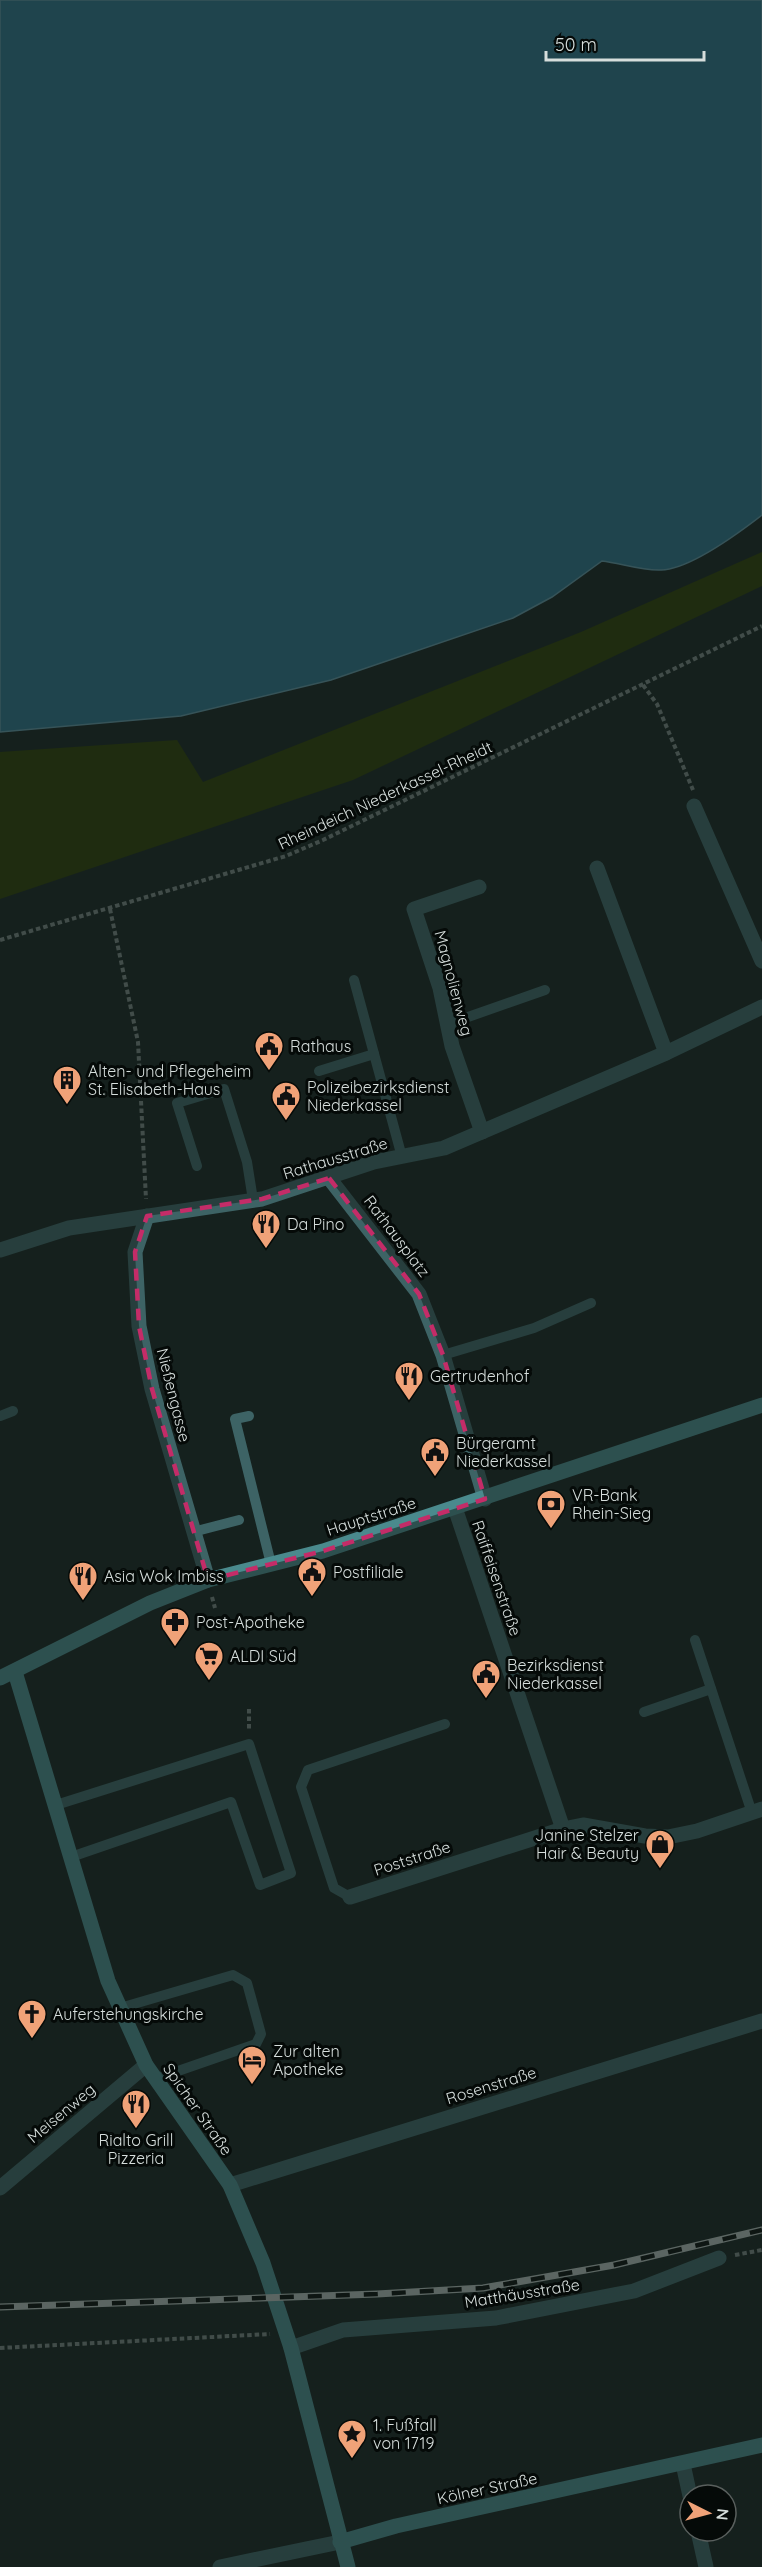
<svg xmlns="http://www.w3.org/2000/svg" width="762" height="2567" font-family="Quicksand,sans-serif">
<rect width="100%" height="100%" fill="#15211e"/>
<polygon fill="#2b3a00" points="762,552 762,586 353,780 0,899 0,752 177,740 203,782 581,632"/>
<path fill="#2a6f87" stroke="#5e90a0" stroke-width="1.5" d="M0,0H762V515C740,532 690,569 661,570C642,571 620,563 602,561L552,597L513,618L331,680L181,716L0,732Z"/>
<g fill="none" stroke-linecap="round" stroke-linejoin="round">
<g stroke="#77817f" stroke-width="4" stroke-dasharray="4.5 3" stroke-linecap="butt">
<polyline points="643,685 657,704 693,790"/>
<polyline points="110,909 138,1042 146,1199"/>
<polyline points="0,940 286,856 323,840 762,626"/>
<polyline points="212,1597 215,1608"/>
<polyline points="249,1709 249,1731"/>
<polyline points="735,2255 762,2250"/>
<polyline points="0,2348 270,2334"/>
</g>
<g stroke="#3d6365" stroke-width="10">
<polyline points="354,980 402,1157"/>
<polyline points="448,1024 545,990"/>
<polyline points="319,1071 374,1054"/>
<polyline points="197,1166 177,1103 224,1089 247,1162 253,1200"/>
<polyline points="443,1355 534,1328 591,1303"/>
<polyline points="0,1416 13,1411"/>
<polyline points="249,1416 235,1419 271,1564"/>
<polyline points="193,1532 239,1520"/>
<polyline points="695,1640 752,1813"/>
<polyline points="644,1712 711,1689"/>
<polyline points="56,1805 249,1744 291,1873 260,1885 231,1802 71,1857"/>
<polyline points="350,1897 334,1888 301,1787 308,1770 445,1724"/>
<polyline points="120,2008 233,1975 247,1983 261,2034 256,2044 155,2079"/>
</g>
<g stroke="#3d6365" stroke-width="15">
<polyline points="694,806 762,961"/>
<polyline points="597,868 666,1053"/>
<polyline points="479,887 414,909 440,988 452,1046 482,1132"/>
<polyline points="329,1178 419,1294 443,1355 485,1499"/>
<polyline points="147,1216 135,1252 139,1326 152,1389 208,1580"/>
<polyline points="0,1250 69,1228 262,1199 374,1162 444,1148 666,1053 762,1007"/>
<polyline points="455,1508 563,1829"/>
<polyline points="350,1897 563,1829 583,1825 645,1836 668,1837 697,1831 762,1809"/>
<polyline points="230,2185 762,2021"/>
<polyline points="0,2188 146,2065"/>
<polyline points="291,2348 343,2330 496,2318 634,2291 719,2258"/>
<polyline points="683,2464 690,2496"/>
<polyline points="698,2531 706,2567"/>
<polyline points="220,2567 340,2542"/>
</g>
<g stroke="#4a8a8d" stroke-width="15">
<polyline points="15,1672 108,1981 146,2065 230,2185 263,2263 291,2348 348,2567"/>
<polyline points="0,1678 150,1603 208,1580 323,1551 762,1405"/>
<polyline points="340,2542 396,2526 762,2445"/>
</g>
<g stroke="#b0b9b6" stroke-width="7">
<polyline id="rail" points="0,2307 377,2294 483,2288 614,2265 762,2230"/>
</g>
<use href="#rail" stroke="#050a08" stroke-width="4.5" stroke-dasharray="14" stroke-linecap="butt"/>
</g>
<path d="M0 0H762V2567H0ZM329,1178L419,1294L443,1355L485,1499L323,1551L208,1580L152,1389L139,1326L135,1252L147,1216L262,1199Z" fill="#15211e" fill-opacity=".55" fill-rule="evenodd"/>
<path fill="none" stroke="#c42c68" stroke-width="4.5" stroke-dasharray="12 8" stroke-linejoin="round" d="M329,1178L419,1294L443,1355L485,1499L323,1551L208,1580L152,1389L139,1326L135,1252L147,1216L262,1199Z"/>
<defs>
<g id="civic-pin" transform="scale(1.5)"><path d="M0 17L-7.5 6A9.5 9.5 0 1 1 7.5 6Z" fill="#f0a278" stroke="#050a08"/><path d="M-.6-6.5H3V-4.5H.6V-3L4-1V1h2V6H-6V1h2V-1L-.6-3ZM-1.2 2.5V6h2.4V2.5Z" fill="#111"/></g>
<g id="building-pin" transform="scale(1.5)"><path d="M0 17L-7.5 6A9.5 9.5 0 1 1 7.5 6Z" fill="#f0a278" stroke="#050a08"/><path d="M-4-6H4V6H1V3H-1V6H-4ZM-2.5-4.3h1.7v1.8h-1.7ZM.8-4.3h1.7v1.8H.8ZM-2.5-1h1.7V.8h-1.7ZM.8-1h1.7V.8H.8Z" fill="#111"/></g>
<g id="restaurant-pin" transform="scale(1.5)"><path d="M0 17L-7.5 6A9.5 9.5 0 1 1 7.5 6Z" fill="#f0a278" stroke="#050a08"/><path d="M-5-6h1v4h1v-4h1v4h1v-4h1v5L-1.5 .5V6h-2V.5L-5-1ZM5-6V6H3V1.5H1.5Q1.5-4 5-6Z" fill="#111"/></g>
<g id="bank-pin" transform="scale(1.5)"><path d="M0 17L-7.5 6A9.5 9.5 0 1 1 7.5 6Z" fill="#f0a278" stroke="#050a08"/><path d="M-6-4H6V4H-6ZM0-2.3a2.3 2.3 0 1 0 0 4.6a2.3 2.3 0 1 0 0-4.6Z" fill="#111"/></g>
<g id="pharmacy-pin" transform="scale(1.5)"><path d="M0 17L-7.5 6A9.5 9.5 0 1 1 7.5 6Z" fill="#f0a278" stroke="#050a08"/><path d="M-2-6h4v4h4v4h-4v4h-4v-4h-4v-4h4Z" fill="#111"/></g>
<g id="supermarket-pin" transform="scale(1.5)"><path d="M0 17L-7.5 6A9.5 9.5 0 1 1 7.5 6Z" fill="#f0a278" stroke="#050a08"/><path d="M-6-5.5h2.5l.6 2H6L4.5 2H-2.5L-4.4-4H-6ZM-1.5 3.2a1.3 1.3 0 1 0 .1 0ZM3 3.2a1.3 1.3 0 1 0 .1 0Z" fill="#111"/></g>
<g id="shop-pin" transform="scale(1.5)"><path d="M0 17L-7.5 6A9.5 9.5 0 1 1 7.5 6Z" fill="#f0a278" stroke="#050a08"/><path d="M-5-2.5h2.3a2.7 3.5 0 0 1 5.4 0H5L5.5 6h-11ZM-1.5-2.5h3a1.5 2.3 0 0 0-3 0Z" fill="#111"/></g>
<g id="church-pin" transform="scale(1.5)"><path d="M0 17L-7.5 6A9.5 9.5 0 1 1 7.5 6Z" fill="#f0a278" stroke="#050a08"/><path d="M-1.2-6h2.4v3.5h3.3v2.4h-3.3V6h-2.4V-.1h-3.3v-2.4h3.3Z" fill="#111"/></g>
<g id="hotel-pin" transform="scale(1.5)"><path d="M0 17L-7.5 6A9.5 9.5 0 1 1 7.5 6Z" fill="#f0a278" stroke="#050a08"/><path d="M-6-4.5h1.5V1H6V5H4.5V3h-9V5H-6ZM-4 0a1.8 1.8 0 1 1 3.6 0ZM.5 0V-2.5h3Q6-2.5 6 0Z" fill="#111"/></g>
<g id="sight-pin" transform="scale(1.5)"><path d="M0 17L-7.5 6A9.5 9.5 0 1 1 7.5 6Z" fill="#f0a278" stroke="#050a08"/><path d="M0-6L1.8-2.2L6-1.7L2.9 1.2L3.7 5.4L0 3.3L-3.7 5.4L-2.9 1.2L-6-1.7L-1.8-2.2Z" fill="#111"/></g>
</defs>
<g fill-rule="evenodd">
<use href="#civic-pin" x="269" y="1046"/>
<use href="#building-pin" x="67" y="1080"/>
<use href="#civic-pin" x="286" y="1096"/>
<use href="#restaurant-pin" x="266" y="1224"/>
<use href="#restaurant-pin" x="409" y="1376"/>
<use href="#civic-pin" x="435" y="1452"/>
<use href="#bank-pin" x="551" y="1504"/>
<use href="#civic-pin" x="312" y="1572"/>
<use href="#restaurant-pin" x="83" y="1576"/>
<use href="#pharmacy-pin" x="175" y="1622"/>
<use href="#supermarket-pin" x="209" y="1656"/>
<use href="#civic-pin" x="486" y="1674"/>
<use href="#shop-pin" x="660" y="1844"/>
<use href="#church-pin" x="32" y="2014"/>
<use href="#hotel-pin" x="252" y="2060"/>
<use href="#restaurant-pin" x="136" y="2104"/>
<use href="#sight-pin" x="352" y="2434"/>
</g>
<g text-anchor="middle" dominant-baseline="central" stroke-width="6" stroke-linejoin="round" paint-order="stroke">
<g font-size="16" fill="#d6dedc" stroke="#050a08">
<text transform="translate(385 795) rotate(-25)">Rheindeich Niederkassel-Rheidt</text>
<text transform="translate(454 983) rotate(75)">Magnolienweg</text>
<text transform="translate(335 1158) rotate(-17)">Rathausstraße</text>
<text transform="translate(397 1236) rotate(53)">Rathausplatz</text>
<text transform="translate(174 1395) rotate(76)">Nießengasse</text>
<text transform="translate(371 1516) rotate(-18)">Hauptstraße</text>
<text transform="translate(497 1578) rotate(71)">Raiffeisenstraße</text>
<text transform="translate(412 1858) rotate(-18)">Poststraße</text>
<text transform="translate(491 2085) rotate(-17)">Rosenstraße</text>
<text transform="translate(198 2109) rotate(55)">Spicher Straße</text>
<text transform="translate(61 2113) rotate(-40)">Meisenweg</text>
<text transform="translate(522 2293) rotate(-9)">Matthäusstraße</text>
<text transform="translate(487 2488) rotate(-12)">Kölner Straße</text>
</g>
<g font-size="16" fill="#d6dedc" stroke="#050a08" text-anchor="start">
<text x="290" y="1046">Rathaus</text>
<text x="88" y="1071">Alten- und Pflegeheim<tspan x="88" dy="18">St. Elisabeth-Haus</tspan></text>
<text x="307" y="1087">Polizeibezirksdienst<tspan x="307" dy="18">Niederkassel</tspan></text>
<text x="287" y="1224">Da Pino</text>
<text x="430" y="1376">Gertrudenhof</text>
<text x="456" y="1443">Bürgeramt<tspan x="456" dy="18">Niederkassel</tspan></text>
<text x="572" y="1495">VR-Bank<tspan x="572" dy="18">Rhein-Sieg</tspan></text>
<text x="333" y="1572">Postfiliale</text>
<text x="104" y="1576">Asia Wok Imbiss</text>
<text x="196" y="1622">Post-Apotheke</text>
<text x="230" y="1656">ALDI Süd</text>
<text x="507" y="1665">Bezirksdienst<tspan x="507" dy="18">Niederkassel</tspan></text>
<text x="639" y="1835" text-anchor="end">Janine Stelzer<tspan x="639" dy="18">Hair &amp; Beauty</tspan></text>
<text x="53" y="2014">Auferstehungskirche</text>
<text x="273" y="2051">Zur alten<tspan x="273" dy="18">Apotheke</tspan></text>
<text x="136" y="2140" text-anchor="middle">Rialto Grill<tspan x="136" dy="18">Pizzeria</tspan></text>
<text x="373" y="2425">1. Fußfall<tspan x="373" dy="18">von 1719</tspan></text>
</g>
</g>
<g transform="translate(708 2513) rotate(96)"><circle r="28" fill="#050a08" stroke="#595f5d" stroke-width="1.5"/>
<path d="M0-4.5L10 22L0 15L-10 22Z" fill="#f0a278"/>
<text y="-9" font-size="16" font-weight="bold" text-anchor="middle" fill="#d6dedc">N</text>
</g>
<path d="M546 51v9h158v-9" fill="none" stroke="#d6dedc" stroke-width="3"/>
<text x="555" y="51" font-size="18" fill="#d6dedc" stroke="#050a08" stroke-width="4.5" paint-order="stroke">50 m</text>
</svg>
